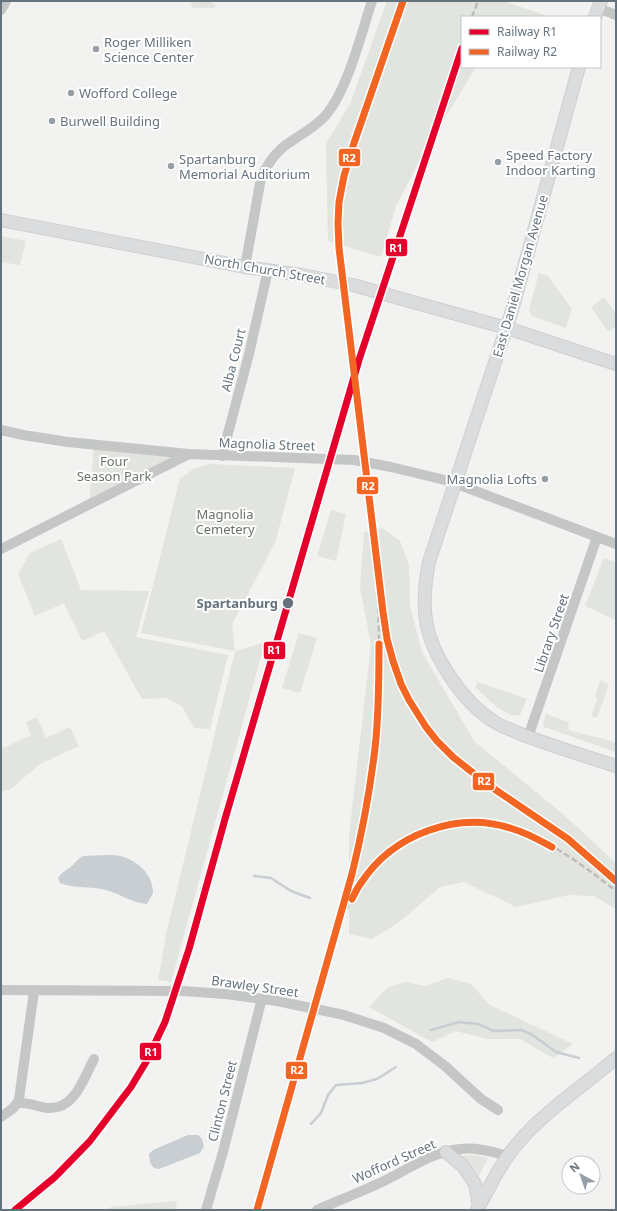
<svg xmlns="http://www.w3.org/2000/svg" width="617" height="1211" font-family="'Noto Sans',sans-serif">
<rect width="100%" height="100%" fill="#f2f2f1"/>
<g fill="#e1e4df">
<polygon points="194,1 210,1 216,6 214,8 194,8 190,5"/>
<polygon points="387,1 503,1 551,17 462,17 462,67 476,67 422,156 396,206 381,257 328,241 326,143 350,104"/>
<polygon points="1,236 26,241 20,265 1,262"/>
<polygon points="539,273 548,276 572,309 566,328 532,316 529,310"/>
<polygon points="604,297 616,314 616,326 608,332 591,307"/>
<polygon points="94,445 189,454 89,506"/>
<polygon points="209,464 295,468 275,543 232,624 235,651 265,642 171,982 158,980 167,930 235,651 141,633 180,478 194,469"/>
<polygon points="331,510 346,514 336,561 317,556"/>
<polygon points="382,528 400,541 409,565 410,606 422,652 474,741 564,815 616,863 616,909 594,896 569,895 516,907 464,882 440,887 398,923 372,939 349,934 349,835 371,645 360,587 364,532"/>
<polygon points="61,539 81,590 149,591 136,637 228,655 210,729 194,728 182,706 167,698 142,699 104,631 82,641 64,603 35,616 18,574 30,553"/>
<polygon points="604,558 616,562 616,620 585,606"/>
<polygon points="299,633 317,638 300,693 282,688"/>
<polygon points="600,680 609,684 597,718 591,716 598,698 595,697"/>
<path d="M478,682L527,699L520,715C506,719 485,696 475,687Z"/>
<path d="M546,714L568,722L569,730C585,735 601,737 616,743V752L544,727L543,723Z"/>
<polygon points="37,717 46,738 70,727 79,746 40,764 11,789 1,792 1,745 4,748 31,735 26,722"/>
<polygon points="448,978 471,984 490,1005 573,1044 553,1058 520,1039 487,1039 456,1031 432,1042 369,1007 388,987 406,982 425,986"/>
<polygon points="475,1155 488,1158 479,1176 469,1162 462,1156"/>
<polygon points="176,1201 177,1210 107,1210 111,1207"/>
</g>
<g fill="#c8ced2">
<path d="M83,856C94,856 110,854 120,856C137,860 153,874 153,893C152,896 149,900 147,904C132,903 121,894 106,890C91,886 74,889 60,883L58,878C61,873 64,872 68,869C74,865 77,859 83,856Z"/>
<polygon points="188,1135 198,1135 202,1139 204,1146 200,1153 159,1169 154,1168 150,1163 149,1154 153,1150"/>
</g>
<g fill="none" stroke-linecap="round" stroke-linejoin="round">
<g stroke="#c8ced2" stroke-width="2.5">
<polyline points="254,876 271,878 291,891 310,898"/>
<polyline points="431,1030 459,1022 478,1024 494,1031 521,1030 531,1034 556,1052 579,1058"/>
<polyline points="311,1124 321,1113 328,1095 336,1085 362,1083 377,1079 396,1067"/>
</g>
<g stroke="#cecfcf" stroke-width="14">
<g id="major">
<polyline points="595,17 601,1"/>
<path d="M579,67L511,314L429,562C425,582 423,600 426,620C431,655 463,702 493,721C502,727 512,730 521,734C552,746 584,756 616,766"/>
<polyline points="1,220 245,267 302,275 353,285"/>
<polyline points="409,301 507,328 616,364"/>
<polyline points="446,1152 463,1166 475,1184 479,1207"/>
<path d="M477,1210C487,1192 496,1173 507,1157C536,1116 579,1090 616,1058"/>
</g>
</g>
<g stroke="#c5c6c6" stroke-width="10">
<polyline points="598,8 616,15"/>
<polyline points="1,10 6,1"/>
<path d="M245,267L261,178C266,167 273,156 282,148C297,136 314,129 326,115C348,89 361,34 372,1"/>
<polyline points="1,430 23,435 68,442 189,454 354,460 391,467 449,481 616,544"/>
<polyline points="222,456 249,354 268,270"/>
<polyline points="1,549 189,454"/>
<polyline points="528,737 597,537"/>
<polyline points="1,990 182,991 226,994 277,1001 344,1015 384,1028 416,1044 445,1066 481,1099 498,1110"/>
<path d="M18,1103C30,1102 37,1107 48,1108C75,1110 84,1077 94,1059"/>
<path d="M1,1117C8,1112 17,1107 19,1099L34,991"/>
<polyline points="206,1210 223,1152 262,998"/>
<path d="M317,1210C340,1200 363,1191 384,1181C409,1169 432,1152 460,1149C476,1147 493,1152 508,1156"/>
</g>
<use href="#major" stroke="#dbdcdd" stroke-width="12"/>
<g stroke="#bcbcbd" stroke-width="2.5" stroke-dasharray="6 3" stroke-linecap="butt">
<polyline points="472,17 478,1"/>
<polyline points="339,248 338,223 339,202 344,176 353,146 403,1"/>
<polyline points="374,545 378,572"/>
<path d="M383,612C388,643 394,675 409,702C449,770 509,794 568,839C585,852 600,867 616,881"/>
<path d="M346,910C372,845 445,808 512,828C548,839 587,868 616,891"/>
<polyline points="15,1210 55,1177 90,1141 131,1087 146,1062 165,1022 189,949 225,819 359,360 462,48"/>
<path d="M257,1210L352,874C362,833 370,791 375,748C381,689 379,628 377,568"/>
</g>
<g stroke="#cecfcf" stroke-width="14" stroke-linecap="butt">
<polyline id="major-bridge" points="353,285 409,301"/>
</g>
<use href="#major-bridge" stroke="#dbdcdd" stroke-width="12"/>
<g stroke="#fff" stroke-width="10">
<polyline id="rail-1" points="15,1210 55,1177 90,1141 131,1087 146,1062 165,1022 189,949 225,819 359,360 462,48"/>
</g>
<g stroke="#fff" stroke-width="10">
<g id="rail-2">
<polyline points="403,1 353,146 344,176 339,202 338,223 339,248 383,612 387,639 393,661 401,684 409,700 426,727 437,741 453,757 487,784 568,839 616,881"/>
<path d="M352,899C355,893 357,888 361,883C393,834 458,810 513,829C527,833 539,840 552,847"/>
<path d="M257,1210L352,874C362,833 370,791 375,748C379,714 379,679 379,644"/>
</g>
</g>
<use href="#rail-1" stroke="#e4002b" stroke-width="7"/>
<use href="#rail-2" stroke="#f26522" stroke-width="7"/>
</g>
<g fill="#979fa6" stroke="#fff" stroke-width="1.5">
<circle cx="96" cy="49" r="4"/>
<circle cx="71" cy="93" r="4"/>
<circle cx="52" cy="121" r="4"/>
<circle cx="498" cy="162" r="4"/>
<circle cx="171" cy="166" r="4"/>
<circle cx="545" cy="479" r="4"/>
</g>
<circle fill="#66737d" stroke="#fff" stroke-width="1.5" cx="288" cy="603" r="6"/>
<g text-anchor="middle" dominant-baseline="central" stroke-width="4" stroke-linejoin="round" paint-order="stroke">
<g font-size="13" fill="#66737d" stroke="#fff" text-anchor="start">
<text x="104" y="42">Roger Milliken<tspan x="104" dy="15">Science Center</tspan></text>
<text x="79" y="93">Wofford College</text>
<text x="60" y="121">Burwell Building</text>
<text x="506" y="155">Speed Factory<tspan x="506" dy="15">Indoor Karting</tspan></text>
<text x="179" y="159">Spartanburg<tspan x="179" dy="15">Memorial Auditorium</tspan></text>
<text x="537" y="479" text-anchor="end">Magnolia Lofts</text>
</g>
<g font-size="13" fill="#66737d" stroke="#fff">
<text transform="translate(265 269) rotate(10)">North Church Street</text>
<text transform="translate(520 276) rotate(-74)">East Daniel Morgan Avenue</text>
<text transform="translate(233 360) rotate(-76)">Alba Court</text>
<text transform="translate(267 444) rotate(2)">Magnolia Street</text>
<text transform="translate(551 633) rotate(-71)">Library Street</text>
<text transform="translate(255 986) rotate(8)">Brawley Street</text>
<text transform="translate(222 1101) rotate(-76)">Clinton Street</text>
<text transform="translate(394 1161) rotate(-24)">Wofford Street</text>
</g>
<g font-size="13" fill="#677664" stroke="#fff">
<text x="114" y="461">Four<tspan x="114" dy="15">Season Park</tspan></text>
<text x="225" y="514">Magnolia<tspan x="225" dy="15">Cemetery</tspan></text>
</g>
<g font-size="13" font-weight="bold" fill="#66737d" stroke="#fff" text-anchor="end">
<text x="278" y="603">Spartanburg</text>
</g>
</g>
<g stroke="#fff" stroke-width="1.5">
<rect x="338" y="148" width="23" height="19" rx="4" fill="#f26522"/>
<rect x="385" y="238" width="23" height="19" rx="4" fill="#e4002b"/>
<rect x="356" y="476" width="23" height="19" rx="4" fill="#f26522"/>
<rect x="263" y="641" width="23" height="19" rx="4" fill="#e4002b"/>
<rect x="472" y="772" width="23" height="19" rx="4" fill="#f26522"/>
<rect x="139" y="1042" width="23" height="19" rx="4" fill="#e4002b"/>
<rect x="285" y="1061" width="23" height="19" rx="4" fill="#f26522"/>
</g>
<g font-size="11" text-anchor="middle" font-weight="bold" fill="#fff">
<text x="349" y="162">R2</text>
<text x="396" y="252">R1</text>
<text x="368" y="490">R2</text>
<text x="274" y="654">R1</text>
<text x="484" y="785">R2</text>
<text x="151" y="1056">R1</text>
<text x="297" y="1074">R2</text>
</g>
<rect width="617" height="1211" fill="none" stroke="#66737d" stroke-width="4"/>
<rect x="461" y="16" width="140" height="52" fill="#ffffff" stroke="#c2c7cb"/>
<rect x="469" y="29" width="20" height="6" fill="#e4002b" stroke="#c2c7cb"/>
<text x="497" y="36" font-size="12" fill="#66737d">Railway R1</text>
<rect x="469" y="49" width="20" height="6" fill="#f26522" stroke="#c2c7cb"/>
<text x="497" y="56" font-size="12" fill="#66737d">Railway R2</text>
<g transform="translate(581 1175) rotate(320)"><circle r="19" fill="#ffffff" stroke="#c2c7cb"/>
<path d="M0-3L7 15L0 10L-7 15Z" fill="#979fa6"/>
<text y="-6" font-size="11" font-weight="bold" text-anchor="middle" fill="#66737d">N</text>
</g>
</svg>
